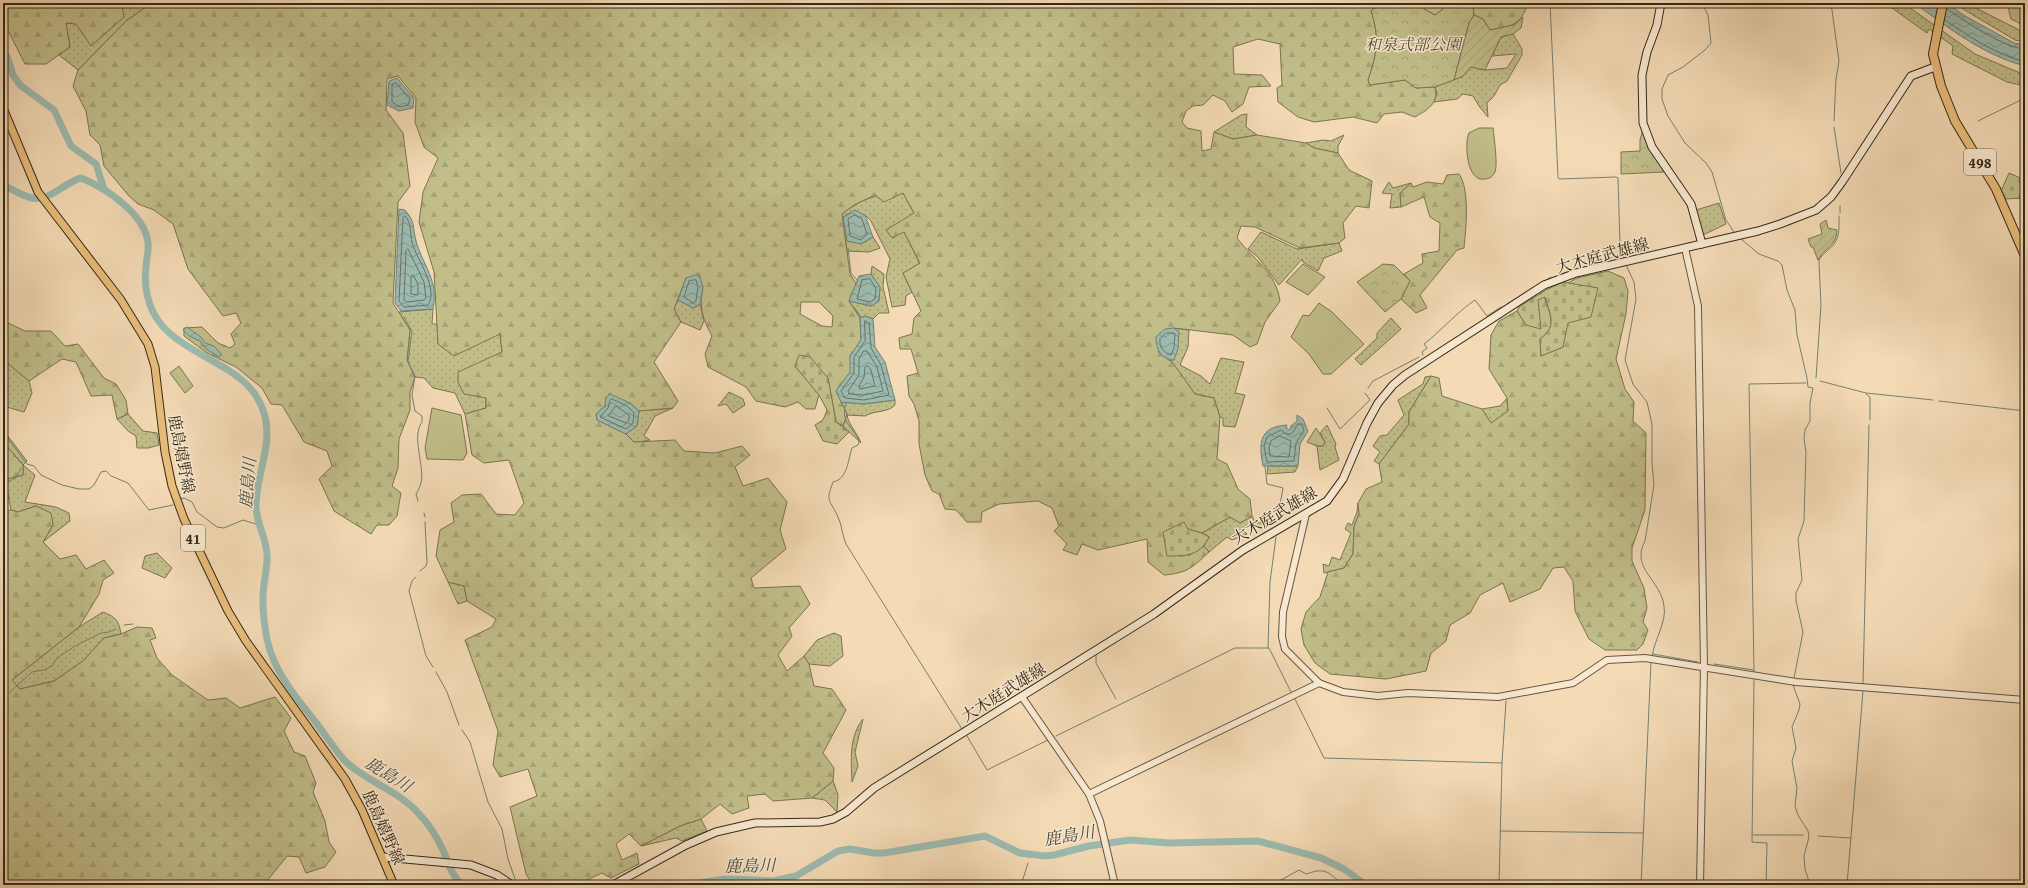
<svg xmlns="http://www.w3.org/2000/svg" width="2028" height="888" font-family="'Gentium Book Plus','Noto Serif JP',serif">
<defs>
<pattern id="grass-dots" width="8" height="8" patternUnits="userSpaceOnUse"><rect width="8" height="8" fill="#c1be8a"/><path d="M2 2h.1M6 6h.1" fill="none" stroke="#a6a376" stroke-width="1.8" stroke-linecap="round"/></pattern>
<pattern id="forest-firs" width="22" height="20" patternUnits="userSpaceOnUse"><rect width="22" height="20" fill="#c1be8a"/><path d="M5 1l3.5 6h-7zM16 11l3.5 6h-7z" fill="#a6a376"/></pattern>
<pattern id="cemetery-stones" width="16" height="16" patternUnits="userSpaceOnUse"><rect width="16" height="16" fill="#c1be8a"/><path d="M2 7V4a2 2 0 0 1 4 0v3zM10 15v-3a2 2 0 0 1 4 0v3z" fill="#a6a376"/></pattern>
<pattern id="park-crowns" width="20" height="18" patternUnits="userSpaceOnUse"><rect width="20" height="18" fill="#c1be8a"/><path d="M2 6a3 3 0 1 1 6 0M12 15a3 3 0 1 1 6 0" fill="none" stroke="#a6a376"/></pattern>
<pattern id="garden-furrows" width="10" height="10" patternUnits="userSpaceOnUse"><rect width="10" height="10" fill="#c1be8a"/><path d="M-1 1l2-2M0 10L10 0M9 11l2-2" fill="none" stroke="#a6a376"/></pattern>
<pattern id="water-waves" width="16" height="10" patternUnits="userSpaceOnUse"><rect width="16" height="10" fill="#9cbbb0"/><path d="M0 5q4-4 8 0t8 0" fill="none" stroke="#80988e"/></pattern>
</defs>
<rect width="100%" height="100%" fill="#f4dbb6"/>
<filter id="stains"><feTurbulence type="fractalNoise" baseFrequency=".005" numOctaves="4"/><feColorMatrix values="0 0 0 0 .2 0 0 0 0 .09 0 0 0 0 .02 0 0 0 .5 -.17"/></filter>
<radialGradient id="worn" r=".72"><stop offset=".6" stop-color="#630" stop-opacity="0"/><stop offset="1" stop-color="#630" stop-opacity=".3"/></radialGradient>
<g fill="url(#grass-dots)" stroke="#7b7450">
<polygon points="124,3 152,3 126,21 78,70 59,55 70,47 66,23 76,24"/>
<polygon points="1885,3 1903,3 1975,54 2025,75 2025,86 2007,82 1952,54 1953,46 1929,29 1927,33"/>
<polygon points="1953,3 1966,3 2025,33 2025,42 2015,40"/>
<polygon points="1513,34 1522,49 1522,55 1507,81 1500,85 1494,96 1487,103 1488,117 1479,106 1473,96 1463,94 1457,99 1434,102 1437,94 1435,87 1463,76 1471,67 1485,70 1507,68 1516,54 1492,56 1501,37"/>
<polygon points="1247,114 1246,127 1257,135 1233,139 1214,132 1241,115"/>
<polygon points="1344,135 1338,146 1338,153 1314,148 1306,143 1323,140 1331,141"/>
<polygon points="1389,182 1393,188 1411,183 1400,193 1401,207 1390,208 1392,194 1382,193"/>
<path d="M903,193L914,213L904,232L920,264L903,273L912,292L906,296L905,305L892,307L886,277L890,259L871,221L865,215L861,244L873,237L880,248L869,252L847,251L842,214C864,197 876,195 903,193Z"/>
<polygon points="1719,203 1726,224 1703,235 1696,210"/>
<polygon points="1261,232 1297,249 1339,243 1342,251 1324,258 1318,271 1303,262 1302,259 1279,285 1258,257 1248,249"/>
<polygon points="872,266 884,274 883,287 889,313 879,313 873,319 865,316 860,318 849,301 871,306 879,301 880,287 871,274"/>
<polygon points="678,300 693,308 700,304 704,321 700,330 681,322 674,309"/>
<polygon points="433,309 432,324 437,324 438,344 500,334 502,352 486,398 486,408 465,414 455,393 433,388 424,378 415,377 407,360 410,330 399,312"/>
<polygon points="1391,318 1401,329 1361,365 1355,359 1377,338 1377,333"/>
<polygon points="1174,328 1189,330 1188,347 1180,365 1201,376 1210,384 1221,358 1244,362 1235,393 1245,395 1235,427 1223,426 1223,418 1220,417 1214,398 1195,394 1170,360 1174,360 1179,332"/>
<polygon points="3,356 6,362 29,381 32,393 24,412 3,406"/>
<polygon points="1431,376 1409,412 1409,424 1379,464 1374,461 1380,452 1373,446 1380,436 1387,435 1404,415 1398,400 1423,384 1425,377"/>
<polygon points="729,392 743,399 745,405 733,413 726,404 718,406"/>
<polygon points="1507,398 1508,412 1490,424 1482,409 1500,406"/>
<path d="M895,400V405C888,413 875,410 865,416L847,415C849,426 857,432 861,443L843,426L847,414L841,402L864,404Z"/>
<polygon points="673,408 655,416 644,436 650,440 633,443 626,434 637,426 639,411"/>
<polygon points="128,414 143,431 157,433 159,445 148,448 137,448 136,436 128,431 117,419"/>
<polygon points="1327,425 1336,444 1335,447 1339,460 1320,470 1317,446 1323,446 1325,442 1320,433"/>
<polygon points="3,430 27,461 23,465 35,475 25,502 56,507 69,513 70,521 43,542 53,525 36,506 18,512 11,510 6,483 3,480 23,475 23,465 3,442"/>
<polygon points="1268,466 1298,466 1295,472 1267,474"/>
<polygon points="1358,503 1359,514 1354,527 1353,554 1344,568 1324,573 1323,564 1329,566 1332,557 1340,560 1351,533 1345,529 1348,523 1352,525 1357,512"/>
<polygon points="1252,516 1255,521 1264,524 1262,530 1248,525 1242,529 1247,534 1232,540 1227,537 1209,552 1204,546 1209,537 1202,533 1230,517 1240,523"/>
<polygon points="157,553 172,568 165,578 142,568 145,556"/>
<polygon points="448,582 464,586 467,601 458,604"/>
<path d="M103,612C116,617 119,621 121,634L104,638L83,661L54,681L20,689L12,680L79,627Z"/>
<polygon points="834,633 841,636 843,656 830,666 809,664 804,656 817,640"/>
<path d="M863,719L855,752L858,766L852,782C851,761 849,736 863,719Z"/>
<polygon points="833,781 838,795 837,812 825,800 812,798"/>
<polygon points="701,819 707,831 682,841 676,838 641,846 680,826"/>
</g>
<g fill="url(#forest-firs)" stroke="#7b7450" fill-rule="evenodd">
<polygon points="3,3 124,3 122,5 124,17 91,46 76,24 66,23 70,47 46,64 25,64 3,21"/>
<path d="M152,3H1381L1371,11C1380,38 1377,54 1368,80L1370,85L1405,80L1416,88L1435,87C1439,104 1427,110 1415,117L1402,112L1384,114L1377,123L1353,117L1314,122L1298,117L1278,102L1277,88L1282,85L1280,44L1258,39L1233,47L1234,74L1262,75L1271,86L1249,87L1243,104L1232,112L1225,101L1213,95L1203,105L1193,106L1186,111L1182,122L1187,128L1201,131L1202,151L1211,149L1214,132L1233,139L1257,135L1306,143L1314,148L1338,153L1349,170L1372,181L1369,208L1356,206L1343,223L1345,238L1339,243L1300,248L1255,227L1241,226L1237,238C1253,259 1276,272 1280,301L1265,322L1257,344L1250,347L1233,335L1174,328L1158,352L1173,363L1195,394L1214,398L1220,417L1217,459L1227,464L1238,489L1250,499L1252,516L1240,523L1230,517L1202,533L1188,529V556L1204,546L1209,552C1193,567 1188,573 1164,575L1148,562L1147,539L1098,550L1082,544L1077,555L1063,550L1067,544L1054,531L1059,526L1052,508L1038,501L999,504L982,512L981,522H967L956,510L945,509L939,494L932,491L925,475L919,444V421L914,404L909,396L907,376L918,373L911,349H900L899,338L912,334L914,318L921,311L903,273L920,263L904,232L892,238L886,230L914,213L903,193L884,202L875,195L854,205L842,214L850,274L857,285L849,301L860,318L861,340L850,356L851,372L836,391L847,414L843,426L836,422L828,378L795,366L819,395L815,409H806L798,402L785,407L756,401L746,387L708,367L705,354L712,336C702,318 699,307 703,287L686,278L674,309L681,322L654,362L678,401L673,408L639,411L630,403L606,397L605,406L596,414L597,420L626,434L634,442L675,440L684,451L715,453L742,446L750,455L735,467L743,486L768,478L787,502L780,530L786,549L751,578L754,588L800,586L810,604L789,628L792,636L778,655L787,671L804,656L809,664L814,686L832,689L846,710L823,753L834,768L833,781L812,798L773,801L765,794L747,796L749,808L732,814L720,804L701,819L680,826L641,846L629,834L616,844L622,860L637,853L639,864L611,878L602,873L576,885L532,884L526,874L510,807L537,796L528,769L500,777L493,765L498,731L465,640L492,627L496,619L467,601L464,586L448,582L436,556L440,530L454,522L451,503L462,495L481,494L496,514L515,515L524,503L509,460L484,463L472,455L465,414L486,408V398L464,394L458,382V372L502,352L500,334L454,356L438,344L434,272L419,222L423,192L438,158L424,147L415,122L416,98L398,76L387,79L386,110L403,133L410,186L398,202L393,303L410,330L407,360L415,377L410,392V410L399,439L398,468L392,486L401,493L397,516L389,525H377L371,534L334,511L319,479L332,466L327,451L304,442L282,405L271,404L262,388L236,367L207,353L184,336V328L202,327L218,343L230,348L235,344L231,334L241,323L236,313L223,316L188,269L173,224L154,210L138,204L129,196L104,166L100,145L90,135L86,111L73,86L78,70L126,21ZM801,302H819L833,316L832,327L822,326L800,314Z"/>
<polygon points="1423,3 1445,3 1442,10 1435,15 1424,9"/>
<path d="M1467,3H1545H1535L1527,7C1518,27 1510,26 1490,30L1483,19L1474,15L1473,7Z"/>
<path d="M1459,174C1470,189 1466,229 1464,248L1457,250L1420,295L1427,308L1416,313L1401,299L1410,281L1404,274L1423,263L1422,254L1439,251L1440,223L1430,217L1424,197L1401,207L1400,193L1411,183L1413,187L1427,182L1443,184L1447,175Z"/>
<path d="M1608,271L1624,278L1628,291L1626,314L1616,359L1625,389L1634,402L1633,421L1646,433L1645,510L1632,548V561L1644,588L1647,608L1643,622L1648,630L1643,644L1637,650H1605L1589,639L1575,611L1573,581L1564,567L1553,568L1540,589L1510,602L1503,583L1480,595L1470,613L1450,625L1446,641L1431,653L1426,671L1386,679L1330,674L1315,663L1304,645L1301,629L1306,612L1320,597L1328,572L1344,568L1353,554L1354,527L1359,514L1358,503L1366,489L1382,482L1379,464L1409,424V412L1431,376L1439,378L1442,396L1482,409L1491,423L1508,411L1507,398L1489,369L1491,335L1499,321L1517,311L1526,325L1538,300L1544,296C1550,315 1558,326 1540,339L1541,356L1563,347L1567,323L1598,288L1566,284L1577,278Z"/>
<polygon points="3,312 8,313 6,322 25,331 51,331 65,346 78,344 104,378 116,384 126,400 128,414 117,419 112,395 91,396 76,362 62,359 29,381 6,362 3,356"/>
<polygon points="3,442 23,465 23,475 3,480"/>
<polygon points="36,506 51,513 53,525 43,542 60,559 76,555 86,569 104,560 114,573 103,580 99,594 79,627 12,680 20,689 54,681 83,661 104,638 121,634 137,627 152,628 156,638 150,640 157,658 172,675 208,700 226,698 240,708 275,697 291,718 284,731 294,752 305,756 316,783 313,792 325,821 329,842 336,852 325,867 306,873 299,857 287,856 267,881 253,885 3,885 3,511 11,510 18,512"/>
</g>
<g fill="url(#cemetery-stones)" stroke="#7b7450">
<polygon points="2009,173 2023,179 2025,198 2004,199 2001,191"/>
<path d="M1563,282L1598,288L1591,317L1568,323L1563,347L1541,356L1540,339C1558,326 1550,315 1545,297L1538,300L1541,329L1526,325L1517,311L1519,307L1546,290Z"/>
<polygon points="799,355 810,357 828,378 836,422 849,432 837,444 823,441 815,425 823,420 827,410 819,395 795,366"/>
<path d="M1184,522L1188,529L1202,533L1209,537C1200,556 1186,556 1167,556L1163,532Z"/>
</g>
<g fill="url(#park-crowns)" stroke="#7b7450">
<path d="M1381,3H1423L1424,9L1435,15L1442,10L1445,3H1467L1473,7L1474,15L1469,23L1454,80L1435,87L1416,88L1405,80L1370,85L1368,80C1377,54 1380,38 1371,11Z"/>
<polygon points="1643,129 1664,172 1621,174 1621,152 1640,151 1640,140"/>
<polygon points="1383,264 1394,265 1410,281 1401,299 1385,312 1357,282"/>
<polygon points="1316,428 1325,442 1323,446 1317,446 1307,442"/>
</g>
<g fill="url(#garden-furrows)" stroke="#7b7450">
<polygon points="1474,15 1483,19 1490,30 1514,25 1523,17 1521,28 1513,34 1501,37 1485,70 1471,67 1463,76 1454,80 1469,23"/>
<path d="M1826,220L1828,228L1837,230C1837,246 1824,248 1818,260L1813,247H1811L1808,239L1822,234L1820,224Z"/>
</g>
<g fill="#c1be8a" stroke="#7b7450">
<polygon points="2007,3 2025,3 2025,26 2011,19"/>
<path d="M1479,128H1493C1494,138 1498,164 1495,172C1493,176 1490,179 1485,179C1467,183 1464,144 1469,133Z"/>
<polygon points="1303,264 1325,277 1308,295 1286,282"/>
<polygon points="1319,303 1332,312 1364,344 1331,374 1323,374 1309,354 1291,337 1303,315 1309,316"/>
<polygon points="179,366 193,386 185,393 170,373"/>
<polygon points="432,408 461,415 467,453 463,460 427,459 425,448"/>
</g>
<g fill="url(#water-waves)" stroke="#738173">
<path d="M1914,3H1946L1965,16L2014,43L2025,45V66C1983,55 1949,28 1914,3Z"/>
<polygon points="397,78 414,98 413,108 399,111 387,105 389,81"/>
<path d="M399,209L405,210C416,223 412,226 416,241C423,266 439,280 433,309L401,311L395,303Z"/>
<polygon points="854,210 865,215 873,237 861,244 847,241 843,217"/>
<polygon points="699,274 703,287 700,304 693,308 678,300 686,278"/>
<polygon points="871,274 880,287 879,300 872,306 849,301 859,276"/>
<polygon points="865,316 873,319 875,347 885,362 895,400 864,404 841,402 836,391 850,372 850,356 861,340 860,318"/>
<polygon points="187,327 201,337 205,343 214,346 222,355 219,357 206,349 200,341 189,336 183,330"/>
<path d="M1174,328L1179,332L1178,349L1174,360C1160,359 1156,348 1156,337L1165,329Z"/>
<polygon points="610,394 630,403 639,411 637,426 626,434 597,420 596,414 605,406 606,397"/>
<path d="M1297,415L1303,419L1308,431L1300,444L1298,466H1263C1259,444 1258,427 1287,425L1286,428L1290,430L1291,426L1297,421Z"/>
</g>
<g fill="none" stroke-linecap="round" stroke-linejoin="round">
<g stroke="#687264" stroke-width="1">
<path d="M1947,9C1965,21 2004,48 2025,49"/>
<path d="M1945,20C1970,37 1995,54 2025,62"/>
<polygon points="396,83 410,99 408,105 400,107 392,102 392,85"/>
<polygon points="855,215 862,219 867,234 861,240 850,236 848,219"/>
<path d="M405,216C412,223 410,234 412,243C417,259 439,289 428,305L404,307L399,301L403,218Z"/>
<polygon points="408,249 424,282 426,298 424,300 407,302 404,300 406,251"/>
<polygon points="413,275 418,284 418,295 411,294 411,277"/>
<polygon points="870,279 876,288 875,299 870,302 857,299 862,280"/>
<polygon points="696,280 698,287 696,301 693,303 684,297 689,281"/>
<polygon points="865,321 869,323 871,348 881,365 889,395 864,400 845,398 841,391 854,373 854,357 865,341"/>
<path d="M1166,333H1173L1175,334L1174,348L1171,355C1163,352 1159,347 1160,339Z"/>
<polygon points="864,351 867,351 877,367 883,391 864,395 849,394 848,391 859,375 859,359"/>
<polygon points="868,366 871,370 875,386 860,389 859,386 864,377 865,367"/>
<polygon points="612,399 627,406 634,413 633,423 626,429 600,417 608,408 610,400"/>
<polygon points="616,406 629,415 629,420 626,423 609,416"/>
<polygon points="1299,424 1302,425 1304,430 1296,443 1294,461 1267,462 1264,446 1267,437 1281,430 1286,434 1291,434"/>
<polygon points="1280,436 1291,441 1289,457 1270,456 1269,447 1271,441"/>
</g>
<g stroke="#738173" stroke-width="1">
<polyline points="1550,3 1558,177 1559,179 1616,177 1618,178 1620,243 1624,258"/>
<polyline points="1702,3 1708,15 1711,43 1705,50 1683,67 1668,75 1662,89 1662,99 1668,116 1685,143 1706,163 1712,172 1726,220 1734,232"/>
<polyline points="1831,3 1839,61 1836,79 1834,121"/>
<polyline points="1978,121 2025,98"/>
<polyline points="1834,127 1841,173"/>
<polyline points="1840,213 1840,206"/>
<polyline points="1741,239 1759,254 1778,261 1782,265 1787,290 1795,310 1797,335 1807,378 1808,387 1813,388 1810,403 1810,421 1805,430 1804,439 1806,452 1804,521 1798,539 1802,580 1796,593 1796,601 1803,632 1794,678"/>
<polyline points="848,248 851,273 858,281"/>
<path d="M1626,265L1634,282L1636,299L1625,360L1633,384L1647,402L1652,424V463L1654,485L1645,541C1630,568 1661,580 1664,606C1667,622 1654,640 1652,657"/>
<polyline points="1560,274 1618,260 1617,256"/>
<polyline points="1507,304 1551,277"/>
<polyline points="854,307 861,317"/>
<path d="M404,317L412,331L408,362L415,376L412,395L415,411L422,416V422C411,437 425,466 421,483C420,486 418,491 416,494L418,501"/>
<path d="M1423,355L1422,352L1427,348L1424,344C1442,330 1456,313 1475,300L1487,316L1501,307"/>
<path d="M1816,378L1821,305L1819,261C1822,253 1829,251 1834,244C1840,237 1839,225 1839,216"/>
<polyline points="1820,381 1866,393 1933,400"/>
<polyline points="1368,388 1373,381 1419,357"/>
<polyline points="1866,394 1870,397 1870,420"/>
<polyline points="1939,401 2025,411"/>
<path d="M846,403C840,423 852,425 859,441L858,445L852,448C848,459 848,479 833,482C825,503 830,499 838,517C842,525 842,535 846,544L962,729"/>
<polyline points="1327,408 1340,429 1370,400 1365,393"/>
<polyline points="3,432 27,464 34,466 41,475 62,485 79,489 89,489 94,485 101,472 106,471 111,476 128,483 149,510 173,505"/>
<polyline points="1265,466 1267,484 1283,488 1277,521"/>
<polyline points="3,484 16,478 21,468"/>
<polyline points="180,499 184,498 192,502 197,512 217,527 224,528 243,520 259,525"/>
<polyline points="424,513 425,517"/>
<polyline points="420,571 426,566 427,562 425,522"/>
<polyline points="416,577 412,581 409,591 426,656 433,667"/>
<polyline points="124,625 133,624"/>
<polyline points="1268,648 1270,582 1276,537"/>
<polyline points="1653,654 1698,662"/>
<polyline points="1096,655 1096,663 1116,699"/>
<polyline points="1714,664 1754,670 1754,673"/>
<polyline points="1754,670 1749,384 1806,383"/>
<polyline points="436,672 447,692 459,725"/>
<polyline points="1754,679 1752,842 1767,843 1766,885"/>
<polyline points="1863,684 1869,425"/>
<polyline points="1793,685 1800,704 1799,710 1792,727 1796,748 1792,761 1797,788 1795,806 1798,815 1808,831 1809,837 1804,856 1805,869 1810,885"/>
<polyline points="9,693 32,672 44,670 52,666 57,658 75,646 101,633 109,632 116,629"/>
<polyline points="1295,699 1324,758 1502,763 1499,885"/>
<polyline points="462,730 470,742 488,802 502,829 508,859 515,879"/>
<polyline points="967,736 987,770 1048,740"/>
<polyline points="1056,736 1235,648 1269,648 1291,692"/>
<polyline points="1502,763 1506,701"/>
<polyline points="1500,831 1643,833"/>
<polyline points="1753,835 1803,835"/>
<polyline points="1818,836 1851,838"/>
<polyline points="1029,858 1031,855"/>
<polyline points="872,884 902,885"/>
<polyline points="1021,885 1028,863"/>
<path d="M1272,885L1299,870L1306,874C1326,867 1328,872 1343,885"/>
<polyline points="1641,885 1651,662"/>
<polyline points="1847,885 1863,691"/>
</g>
<g stroke="#9cbbb0" stroke-width="7">
<polyline points="3,49 8,59 13,75 20,85 54,110 71,146 96,164 104,189"/>
<path d="M3,185C12,189 22,196 32,198C49,202 65,182 81,178C106,188 145,214 148,243C149,251 146,260 146,268C144,283 147,299 153,312C176,358 246,360 263,410C275,443 256,473 256,506C256,523 266,537 267,554C268,564 265,575 264,585C262,598 263,613 265,627C269,667 293,693 317,724C326,736 334,748 344,760C366,782 399,790 420,815C429,824 436,836 442,848C448,861 451,876 463,885"/>
<polyline points="685,885 725,879 773,881 796,876 838,851 850,849 874,853 884,853 985,836 1020,853 1045,856 1054,855 1089,846 1130,840 1169,843 1258,841 1321,858 1344,869 1366,885"/>
</g>
<g stroke="#65563f" stroke-width="8">
<g id="tertiary">
<polyline points="1685,248 1698,306 1704,667 1700,885"/>
<polyline points="1306,514 1283,612 1282,637 1285,649 1319,683 1343,692 1378,696 1408,693 1498,697 1573,683 1607,660 1645,658 1796,682 2025,700"/>
<polyline points="1022,697 1089,794 1100,821 1115,885"/>
<polyline points="1089,794 1319,683"/>
</g>
</g>
<g stroke="#352917" stroke-width="9">
<g id="secondary">
<polyline points="1661,3 1657,25 1647,52 1642,75 1643,123 1652,147 1691,204 1702,244"/>
<polyline points="383,857 471,865 497,875 512,885"/>
<polyline points="613,885 686,845 716,832 755,823 820,822 833,819 846,812 874,788 1154,614 1243,550 1327,501 1343,479 1367,423 1378,403 1393,385 1405,375 1544,285 1576,273 1758,231 1780,224 1816,210 1831,197 1842,182 1911,76 1935,67"/>
</g>
</g>
<g stroke="#352917" stroke-width="9">
<polyline id="primary" points="3,108 38,192 121,300 148,344 155,367 165,452 172,486 184,519 228,611 246,641 345,779 362,810 394,885"/>
</g>
<g stroke="#352917" stroke-width="10">
<polyline id="trunk" points="1943,3 1933,54 1941,86 1955,121 1996,189 2025,256"/>
</g>
<use href="#tertiary" stroke="#f8e8d0" stroke-width="6"/>
<use href="#secondary" stroke="#f8e8d0" stroke-width="7"/>
<use href="#primary" stroke="#eabe7b" stroke-width="7"/>
<use href="#trunk" stroke="#eabe7b" stroke-width="8"/>
</g>
<g text-anchor="middle" dominant-baseline="central" stroke-width="3" stroke-linejoin="round" paint-order="stroke">
<g fill="#f8e8d0" stroke="#70624e" stroke-width="1">
<rect x="1964" y="149" width="32" height="26" rx="3"/>
<rect x="181" y="525" width="24" height="26" rx="3"/>
</g>
<g font-size="15" font-weight="bold" fill="#352917">
<text x="1980" y="162">498</text>
<text x="193" y="538">41</text>
</g>
<g font-size="16" font-style="italic" fill="#584e34" stroke="#f8e8d0">
<text x="1413" y="44">和泉式部公園</text>
</g>
<g font-size="16" fill="#352917" stroke="#f8e8d0">
<text transform="translate(1602 255) rotate(-15)">大木庭武雄線</text>
<text transform="translate(182 454) rotate(79)">鹿島嬉野線</text>
<text transform="translate(1274 515) rotate(-31)">大木庭武雄線</text>
<text transform="translate(1003 692) rotate(-32)">大木庭武雄線</text>
<text transform="translate(384 827) rotate(66)">鹿島嬉野線</text>
</g>
<g font-size="17" font-style="italic" fill="#4f4e3d" stroke="#f8e8d0">
<text transform="translate(247 483) rotate(-85)">鹿島川</text>
<text transform="translate(389 774) rotate(32)">鹿島川</text>
<text transform="translate(1069 835) rotate(-9)">鹿島川</text>
<text transform="translate(750 865) rotate(-1)">鹿島川</text>
</g>
</g>
<rect width="2028" height="888" fill="none" stroke="#f4dbb6" stroke-width="16"/>
<rect x="4" y="4" width="2020" height="880" fill="none" stroke="#352917" stroke-width="2"/>
<rect x="8" y="8" width="2012" height="872" fill="none" stroke="#352917"/>
<rect width="100%" height="100%" filter="url(#stains)"/>
<rect width="100%" height="100%" fill="url(#worn)"/>
</svg>
